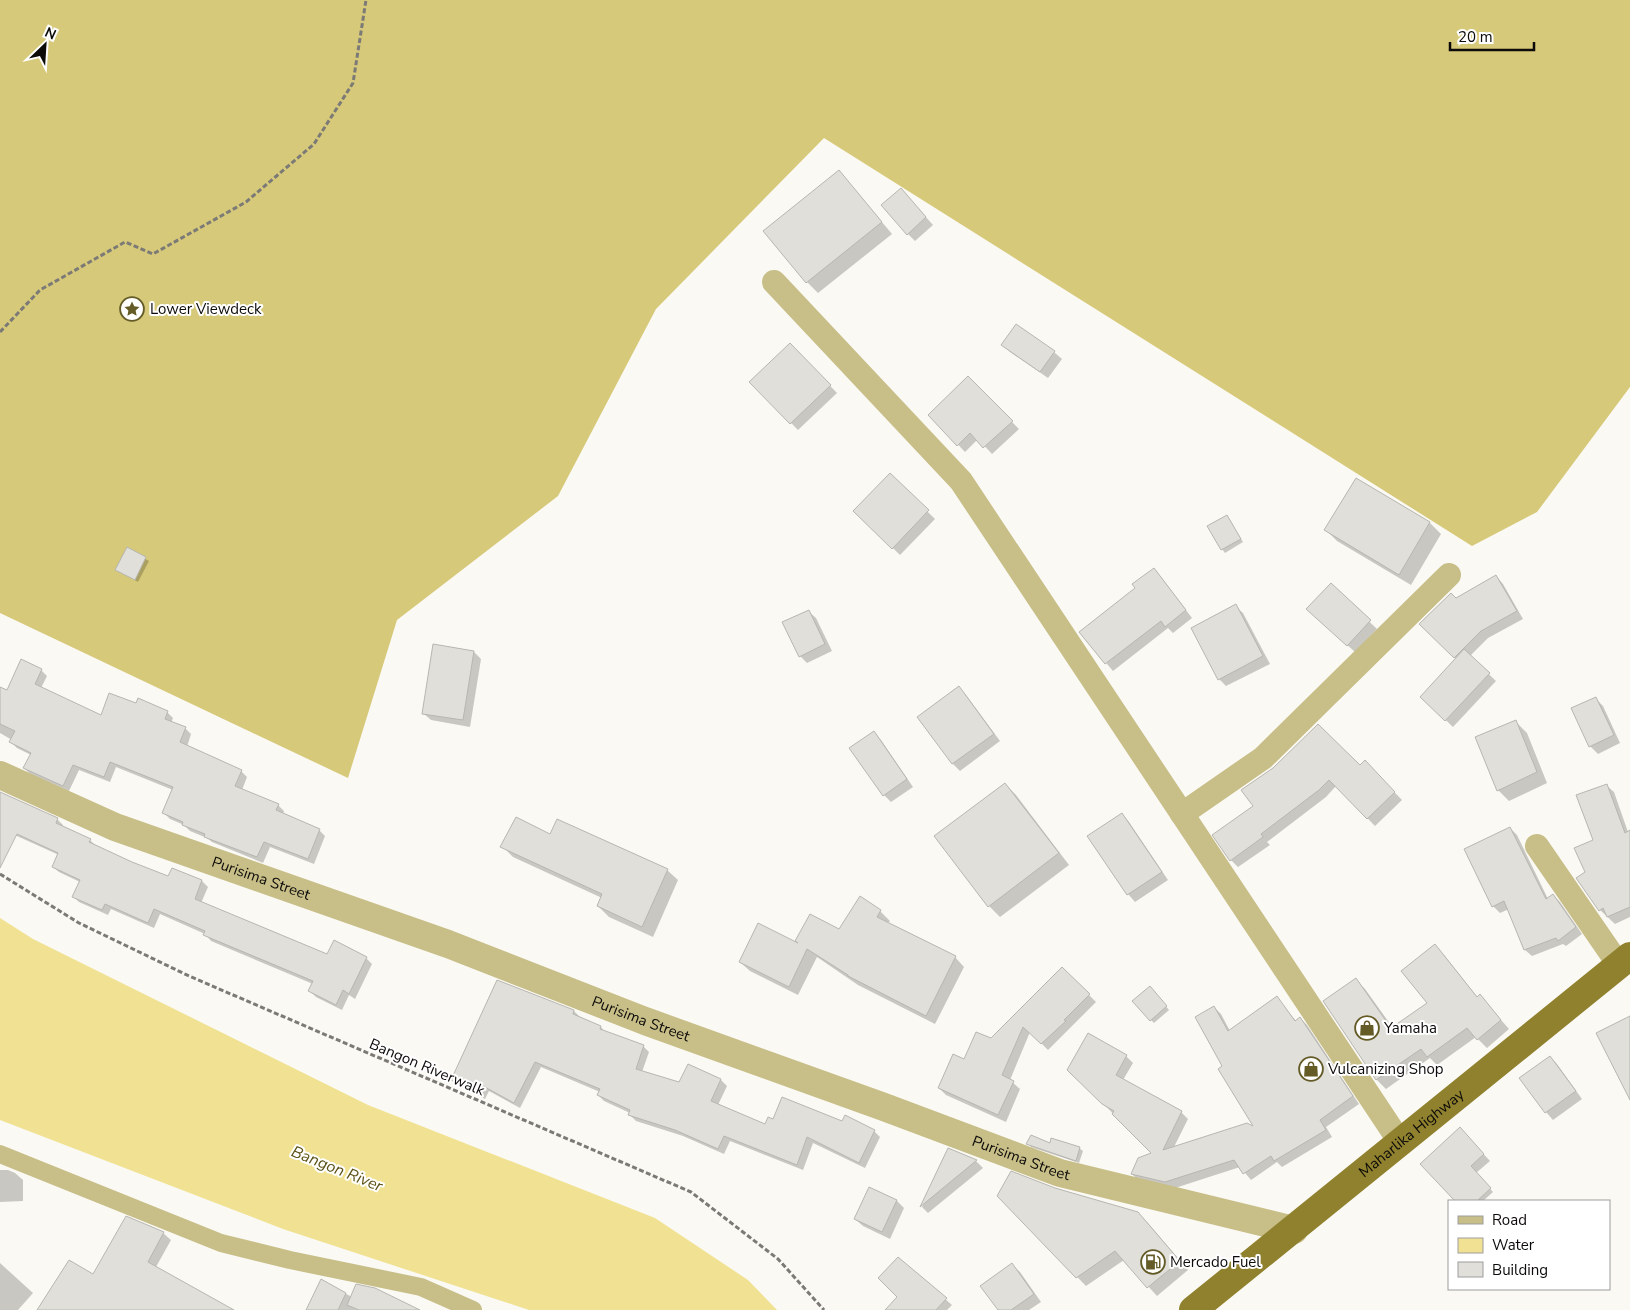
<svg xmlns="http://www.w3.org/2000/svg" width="1630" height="1310" font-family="'Nunito Sans',sans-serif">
<rect width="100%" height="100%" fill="#fbf9f3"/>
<polygon fill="#d7c97a" points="0,0 1630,0 1630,387 1537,512 1472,546 824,138 656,309 558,496 397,620 348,778 0,613"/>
<polygon fill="#f0e292" points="0,918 33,939 368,1105 655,1218 748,1280 777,1310 529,1310 283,1229 0,1120"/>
<g fill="#0003">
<polygon points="839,171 892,234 818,293 807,282"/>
<polygon points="908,197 933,225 915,241 908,234"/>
<polygon points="1016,326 1054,352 1062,359 1048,378 1010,352 1003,345"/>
<polygon points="790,344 837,393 798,430 751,382"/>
<polygon points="968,378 1019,429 992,454 978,439 965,452 930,415"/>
<polygon points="890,475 935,519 900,555 855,511"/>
<polygon points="1227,516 1243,542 1225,553 1222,549"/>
<polygon points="1430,523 1441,534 1411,585 1337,541 1326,530"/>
<polygon points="127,549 149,561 138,582 117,570"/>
<polygon points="1496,576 1503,584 1523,619 1488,638 1470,656 1496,681 1453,727 1429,704 1456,659 1421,624 1455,599"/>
<polygon points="1161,577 1192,618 1173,633 1168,628 1113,671 1080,632"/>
<polygon points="1331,585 1377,629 1355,652 1315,616"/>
<polygon points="1235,606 1243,613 1270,664 1226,686 1219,679"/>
<polygon points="808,611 816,618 832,651 807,663 800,656"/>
<polygon points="474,652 481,659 470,727 431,720 423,713"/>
<polygon points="41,670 47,676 41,688 101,717 136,705 167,712 173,718 171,723 185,728 191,734 187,747 241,771 247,777 242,790 278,805 284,811 283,814 319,830 325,836 314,864 270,847 263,863 212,842 207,838 190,831 184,825 170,819 164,813 173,790 116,767 110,782 79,770 69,791 30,774 24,768 31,755 17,748 11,742 12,740 0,733 0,691 7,691"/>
<polygon points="959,688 966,695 1000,741 960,771 953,764 919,718"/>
<polygon points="1595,698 1603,706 1620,743 1598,754 1590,746"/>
<polygon points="1516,722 1527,733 1547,783 1509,801 1498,790"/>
<polygon points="874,733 881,740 913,787 891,802 884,795"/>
<polygon points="1365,762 1402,800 1375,826 1336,786 1326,797 1267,842 1270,845 1238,867 1231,860 1255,806 1360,767"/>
<polygon points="1005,784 1016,795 1069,865 1000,917 989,906"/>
<polygon points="1606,785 1614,792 1628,832 1630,831 1630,917 1615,924 1600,910 1586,872"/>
<polygon points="0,794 57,819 63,825 62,827 90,840 97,847 131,863 169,878 173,869 202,881 208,887 201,903 327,956 334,942 366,958 372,964 355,999 349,995 342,1010 316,997 310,991 313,984 211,941 205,934 160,914 154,928 111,909 108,915 79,902 73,896 80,882 59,872 53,867 59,855 8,832 0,821"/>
<polygon points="1122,814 1129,822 1168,880 1135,902 1128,894"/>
<polygon points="1510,828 1517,835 1548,899 1553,895 1560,902 1582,934 1566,946 1563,944 1532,956 1525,950 1509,909 1500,913 1493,906"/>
<polygon points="550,836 667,870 678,880 653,937 609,917 598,906 602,898 513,857 502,846"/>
<polygon points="860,898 880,911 890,921 888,923 955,957 964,967 935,1024 858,985 817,957 798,995 750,971 740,962 801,946 839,931"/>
<polygon points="1444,955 1478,998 1488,1005 1509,1029 1487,1048 1476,1037 1437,1065 1430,1058 1386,1089 1377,1080 1356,980 1365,989 1393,1028 1428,1004"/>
<polygon points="1062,968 1096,1002 1048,1050 1030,1032 1010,1080 1020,1089 1006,1122 946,1095 939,1088 964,1060 991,1040"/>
<polygon points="497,981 574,1011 580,1017 601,1027 606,1033 643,1046 649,1052 642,1072 680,1084 688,1065 721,1080 727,1086 718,1105 766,1126 774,1121 842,1122 874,1131 880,1137 865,1168 813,1143 803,1170 730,1141 724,1154 683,1136 636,1121 630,1115 630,1113 604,1101 598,1095 600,1092 541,1067 520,1108 489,1091 485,1099 459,1086 453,1080"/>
<polygon points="1153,991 1169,1010 1154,1023 1151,1020"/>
<polygon points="1277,998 1296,1021 1300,1018 1307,1025 1359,1104 1326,1127 1332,1137 1282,1167 1277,1162 1251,1180 1240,1167 1172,1189 1139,1181 1132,1174 1157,1157 1069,1070 1126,1056 1133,1063 1123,1080 1181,1112 1188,1119 1174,1147 1256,1129 1224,1066 1214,1007 1221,1014 1230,1031"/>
<polygon points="1550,1057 1557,1064 1582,1099 1553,1120 1546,1112"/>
<polygon points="1466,1135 1490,1161 1476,1173 1493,1192 1483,1201 1457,1201 1422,1164"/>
<polygon points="1028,1143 1079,1148 1083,1151 1079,1163 1031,1147"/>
<polygon points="948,1149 976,1161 983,1168 928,1213 922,1207"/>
<polygon points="0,1170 8,1170 15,1173 23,1180 23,1201 0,1202"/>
<polygon points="998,1196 1147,1222 1188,1270 1157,1296 1124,1260 1086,1286"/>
<polygon points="897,1201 904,1208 890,1239 863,1226 855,1219"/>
<polygon points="163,1233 171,1240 156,1267 219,1310 39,1310"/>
<polygon points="898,1258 952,1305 947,1310 887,1310 899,1297"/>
<polygon points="0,1263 33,1293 18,1310 0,1310"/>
<polygon points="1012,1265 1020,1272 1041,1302 1029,1310 999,1310"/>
<polygon points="322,1281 352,1297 397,1310 307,1310"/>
</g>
<g fill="#e0dfd9" stroke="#b7b6b0">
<polygon points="839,170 882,222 806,283 763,231"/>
<polygon points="901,188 926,217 907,235 881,205"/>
<polygon points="1016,324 1055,351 1040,372 1001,345"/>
<polygon points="790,343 831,385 790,424 749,382"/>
<polygon points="968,376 1013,421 983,448 970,433 957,446 928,415"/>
<polygon points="890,473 929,510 892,549 853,511"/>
<polygon points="1356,478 1430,522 1399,575 1324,530"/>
<polygon points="1227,515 1241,539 1221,550 1207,526"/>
<polygon points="127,547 146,557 135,580 115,570"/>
<polygon points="1154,568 1186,610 1165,627 1161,621 1105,664 1079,632 1135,588 1132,584"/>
<polygon points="1496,575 1517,611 1481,631 1454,658 1419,624 1451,593 1456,598"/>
<polygon points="1331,583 1371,620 1347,646 1306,609"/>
<polygon points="1236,604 1263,656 1218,680 1191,628"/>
<polygon points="809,610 825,644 799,657 782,622"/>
<polygon points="433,644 474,651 463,720 422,714"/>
<polygon points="1464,649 1490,673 1445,721 1420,697"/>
<polygon points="21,659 42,669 35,684 101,715 109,693 136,703 138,698 168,711 165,719 186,727 180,742 242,770 235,786 279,804 276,810 320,829 308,859 264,842 257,857 204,837 205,834 182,825 183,822 162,813 173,787 110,762 104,777 73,765 63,786 23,768 31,753 9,742 15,731 0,724 0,687 7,690"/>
<polygon points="959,686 994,734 952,764 917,717"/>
<polygon points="1596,697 1614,735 1589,747 1571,708"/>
<polygon points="1516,720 1537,772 1497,791 1475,737"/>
<polygon points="1318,724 1360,765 1365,760 1395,792 1367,819 1329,780 1319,790 1261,834 1263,837 1230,861 1212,835 1253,806 1241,790 1273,768"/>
<polygon points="874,731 907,779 883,796 849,748"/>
<polygon points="1005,783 1059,853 988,907 934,836"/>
<polygon points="1607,784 1625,833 1630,830 1630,907 1607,917 1603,908 1599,911 1576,878 1585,872 1574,848 1593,840 1576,795"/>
<polygon points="0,792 58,818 56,823 91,839 89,842 132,862 168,876 172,868 202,880 195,899 327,954 334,940 367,957 349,994 343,990 336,1005 308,991 313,981 203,935 205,931 154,909 148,923 105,904 102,910 72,897 80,880 52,867 58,853 17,834 0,868"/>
<polygon points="1122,813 1162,872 1127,895 1087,836"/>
<polygon points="516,817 550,834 557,819 668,869 642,927 597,906 602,894 500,847"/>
<polygon points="1510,827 1546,899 1553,894 1576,927 1558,941 1556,938 1524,950 1504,901 1492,907 1464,849"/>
<polygon points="860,896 881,910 877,917 956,956 926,1016 848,976 848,975 807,949 789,987 739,962 758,923 798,943 795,941 810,914 839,929"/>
<polygon points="1435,944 1477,997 1480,994 1501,1020 1477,1040 1467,1028 1427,1057 1421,1049 1376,1080 1323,1001 1356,978 1391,1028 1427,1003 1401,971"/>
<polygon points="1062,967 1090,994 1064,1020 1066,1021 1041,1044 1023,1027 1002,1075 1014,1081 998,1115 938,1088 953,1054 964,1059 976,1032 991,1038"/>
<polygon points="497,980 574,1010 573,1014 601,1026 600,1029 644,1045 636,1069 679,1082 688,1064 721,1079 711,1101 765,1124 768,1117 773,1119 782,1097 842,1121 845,1115 875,1130 859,1163 807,1137 797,1165 724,1136 718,1149 675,1130 628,1115 630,1110 597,1095 600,1089 535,1062 514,1103 483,1086 479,1094 451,1080"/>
<polygon points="1150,986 1167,1006 1150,1021 1132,1001"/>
<polygon points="1277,996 1295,1021 1300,1017 1353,1096 1320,1120 1326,1130 1274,1161 1271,1156 1243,1174 1234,1160 1165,1182 1131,1174 1138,1158 1151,1153 1112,1114 1114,1111 1102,1104 1067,1070 1088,1033 1127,1055 1116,1075 1182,1111 1163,1150 1247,1123 1253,1126 1218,1069 1222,1066 1195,1017 1214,1006 1228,1031"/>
<polygon points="1630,1016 1630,1100 1596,1033"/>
<polygon points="1550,1056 1576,1091 1545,1113 1519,1078"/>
<polygon points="1460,1127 1484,1154 1471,1166 1491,1188 1477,1201 1455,1201 1420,1164"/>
<polygon points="1031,1135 1050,1143 1051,1138 1080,1147 1076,1161 1026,1144"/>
<polygon points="948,1148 977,1160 920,1207"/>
<polygon points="1011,1171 1055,1188 1138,1212 1180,1261 1147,1288 1115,1251 1076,1278 997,1196"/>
<polygon points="869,1187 897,1200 882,1232 854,1219"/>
<polygon points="126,1216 164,1232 148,1262 234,1310 37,1310 69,1260 93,1274"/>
<polygon points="898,1257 947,1298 936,1310 885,1310 897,1297 878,1278"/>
<polygon points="1012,1263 1034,1294 1011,1310 998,1310 980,1286"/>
<polygon points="321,1279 346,1293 338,1310 306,1310"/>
<polygon points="356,1284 375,1288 420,1310 359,1310 347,1305"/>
</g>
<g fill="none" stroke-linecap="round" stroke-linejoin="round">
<g stroke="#7c7a76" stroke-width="3" stroke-dasharray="5 2.5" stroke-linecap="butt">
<polyline points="0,332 40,290 125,242 153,254 246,202 314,144 353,83 366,0"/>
<polyline points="0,874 79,923 189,976 691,1192 778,1259 824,1310"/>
</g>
<polyline stroke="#c8be88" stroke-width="18" points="0,1154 221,1243 290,1260 421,1287 473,1310"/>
<g stroke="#c8be88" stroke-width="24">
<polyline points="774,282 961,481 1400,1142"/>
<polyline points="1182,814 1263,758 1449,575"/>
<polyline points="1537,846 1619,965"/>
</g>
<path stroke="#c8be88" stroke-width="28" id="s1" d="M0,775L115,827L448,944L645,1021L884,1107L1060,1173L1294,1230"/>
<path stroke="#90812e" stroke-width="28" id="s2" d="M1193,1310L1630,956"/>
</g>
<defs>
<g id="sight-ring" transform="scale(1.25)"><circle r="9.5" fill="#fff" stroke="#645b27" stroke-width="1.5"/><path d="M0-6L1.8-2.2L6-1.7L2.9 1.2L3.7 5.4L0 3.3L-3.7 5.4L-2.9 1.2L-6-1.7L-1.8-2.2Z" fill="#645b27"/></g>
<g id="shop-ring" transform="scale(1.25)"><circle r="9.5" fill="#fff" stroke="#645b27" stroke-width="1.5"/><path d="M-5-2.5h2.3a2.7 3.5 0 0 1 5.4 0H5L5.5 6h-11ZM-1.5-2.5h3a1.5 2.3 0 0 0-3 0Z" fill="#645b27"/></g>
<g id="fuel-ring" transform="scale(1.25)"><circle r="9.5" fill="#fff" stroke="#645b27" stroke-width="1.5"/><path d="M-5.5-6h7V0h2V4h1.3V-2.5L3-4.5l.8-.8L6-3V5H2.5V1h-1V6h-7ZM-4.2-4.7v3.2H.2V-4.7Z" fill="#645b27"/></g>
</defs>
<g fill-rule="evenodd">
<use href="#sight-ring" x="132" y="309"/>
<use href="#shop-ring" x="1367" y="1028"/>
<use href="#shop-ring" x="1311" y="1069"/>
<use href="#fuel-ring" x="1153" y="1262"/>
</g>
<g text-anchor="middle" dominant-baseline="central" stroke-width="4" stroke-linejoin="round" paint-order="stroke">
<g font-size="15" fill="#0c0b09" stroke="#fff" text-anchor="start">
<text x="150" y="309">Lower Viewdeck</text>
<text x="1384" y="1028">Yamaha</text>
<text x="1328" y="1069">Vulcanizing Shop</text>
<text x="1170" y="1262">Mercado Fuel</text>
</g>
<g font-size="15" fill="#0c0b09" stroke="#fff">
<text stroke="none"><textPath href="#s1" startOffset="281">Purisima Street</textPath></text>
<text stroke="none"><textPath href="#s1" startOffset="686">Purisima Street</textPath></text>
<text transform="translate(427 1067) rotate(23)">Bangon Riverwalk</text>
<text stroke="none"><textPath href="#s2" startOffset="281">Maharlika Highway</textPath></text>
<text stroke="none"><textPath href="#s1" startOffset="1091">Purisima Street</textPath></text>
</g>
<g font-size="16" font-style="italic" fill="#5c5216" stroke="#fff">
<text transform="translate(337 1169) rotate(22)">Bangon River</text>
</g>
</g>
<rect x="1448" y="1200" width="162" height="90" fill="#ffffff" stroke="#9e9d9d"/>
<rect x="1458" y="1216" width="25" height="8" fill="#c8be88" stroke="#9e9d9d"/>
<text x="1492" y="1225" font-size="15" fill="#0c0b09">Road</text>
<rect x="1458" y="1238" width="25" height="15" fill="#f0e292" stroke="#9e9d9d"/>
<text x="1492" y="1250" font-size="15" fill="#0c0b09">Water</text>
<rect x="1458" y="1262" width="25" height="15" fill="#e0dfd9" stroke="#9e9d9d"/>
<text x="1492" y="1275" font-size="15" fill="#0c0b09">Building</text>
<g transform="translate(45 45) rotate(25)" stroke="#ffffff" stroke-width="4" paint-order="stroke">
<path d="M0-4L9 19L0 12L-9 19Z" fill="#0c0b09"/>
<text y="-8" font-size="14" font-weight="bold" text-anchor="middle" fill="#0c0b09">N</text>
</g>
<path d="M1450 42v8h84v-8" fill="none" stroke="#0c0b09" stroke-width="2.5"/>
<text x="1458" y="42" font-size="15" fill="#0c0b09" stroke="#ffffff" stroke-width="4" paint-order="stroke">20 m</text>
</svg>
